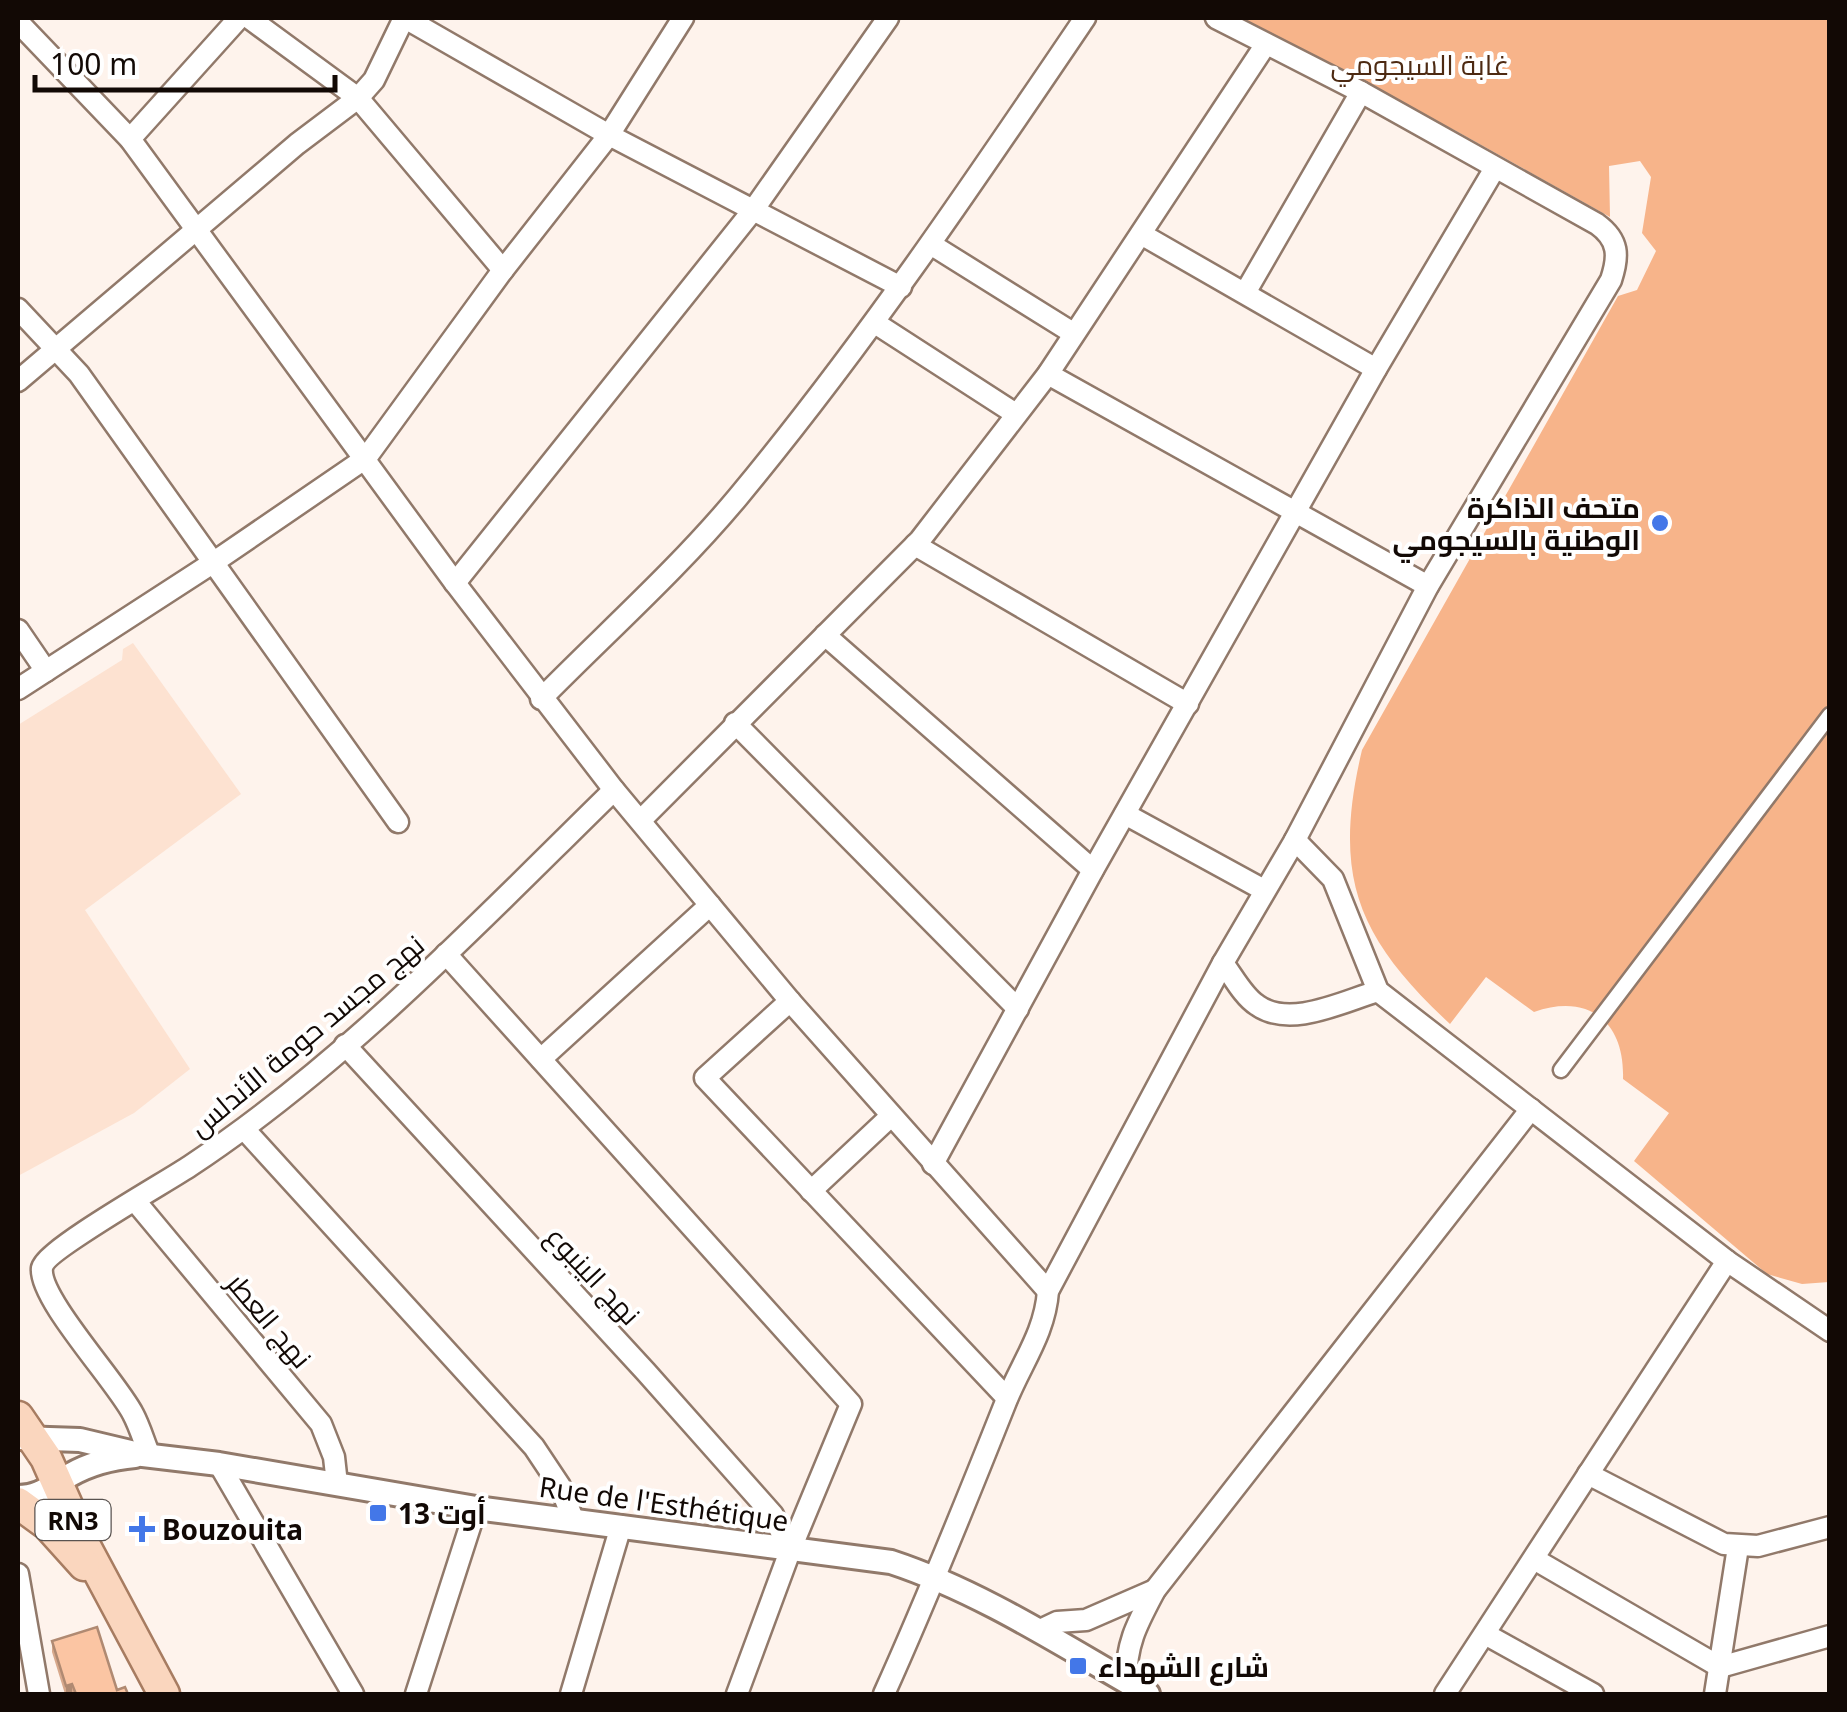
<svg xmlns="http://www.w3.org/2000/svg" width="1847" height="1712" font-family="'Noto Sans',Cairo,sans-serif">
<rect width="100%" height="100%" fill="#fef3ec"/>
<polygon fill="#fde2d1" points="133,643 241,794 85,910 190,1069 134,1113 18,1176 18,725 122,660 123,649"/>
<path fill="#f7b48a" d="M1227,18H1829V1282L1802,1284L1767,1274L1634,1161L1669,1113L1623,1079C1625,1021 1588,993 1534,1012L1486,977L1450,1024C1357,937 1332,877 1362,750L1618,296L1637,290L1656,251L1642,233L1651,177L1640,161L1609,166L1610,217L1456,131Z"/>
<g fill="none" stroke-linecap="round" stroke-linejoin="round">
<g stroke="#91796a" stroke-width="19">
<polyline id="pedestrian" points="1561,1070 1830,715"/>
</g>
<g stroke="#91796a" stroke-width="25">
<g id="minor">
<polyline points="249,18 358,98 503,270"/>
<polyline points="405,18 609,135 901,287"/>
<polyline points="18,22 130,139 455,583 614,790 790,1001 1048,1291"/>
<polyline points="130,139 239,18"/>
<polyline points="1141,234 1376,369"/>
<polyline points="932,245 1073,333"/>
<polyline points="1245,293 1361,92"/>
<polyline points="18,309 79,374 398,822"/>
<polyline points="875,323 1016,414"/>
<polyline points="1048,374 1428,586"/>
<polyline points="18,381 297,144 358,98 374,80 404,18"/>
<polyline points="915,545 1188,704"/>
<polyline points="455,583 754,209 888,18"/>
<polyline points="18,630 46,671"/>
<polyline points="825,635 1093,870"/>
<polyline points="18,689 214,562 366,458 503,270 609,135 683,18"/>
<path d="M541,699C607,632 678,569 738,497C864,345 974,182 1085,18"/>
<polyline points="735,723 1018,1009"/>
<polyline points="1125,814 1264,890"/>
<polyline points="641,820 920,540 1048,374 1266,44"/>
<polyline points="1295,840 1333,879 1378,991 1727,1261 1830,1331"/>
<polyline points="446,954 851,1404 790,1551 737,1694"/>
<path d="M1223,963C1233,976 1243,996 1257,1005C1290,1029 1344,1001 1378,991"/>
<polyline points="790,1001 705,1078 1007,1398"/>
<polyline points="345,1045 646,1372 773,1515 790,1551"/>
<polyline points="541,1059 710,905"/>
<polyline points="245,1130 534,1447 560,1486 573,1519"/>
<polyline points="933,1164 1093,870 1376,369 1495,168"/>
<polyline points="811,1191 891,1116"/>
<polyline points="136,1202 321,1424 334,1457 337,1484"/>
<path d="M150,1456C144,1442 140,1427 133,1414C117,1382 38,1298 42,1268C45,1250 168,1181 190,1166C347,1062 480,921 614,790"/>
<polyline points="219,1464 353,1694"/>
<polyline points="1588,1474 1724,1544 1758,1546 1830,1527"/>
<polyline points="1534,1559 1720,1667 1830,1636"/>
<polyline points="18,1574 39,1694"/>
<polyline points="1038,1631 1057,1622 1086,1620 1155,1590"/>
<polyline points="1485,1634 1593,1694"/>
<path d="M1126,1682C1126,1643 1137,1624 1155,1590L1531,1109"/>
<polyline points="416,1694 476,1508"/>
<polyline points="571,1694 621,1526"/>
<path d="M884,1694C927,1599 966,1502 1005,1404C1020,1365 1045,1334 1048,1291L1223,963L1295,840L1428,586L1611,280C1619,256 1619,240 1597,224L1361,92L1216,18"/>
<polyline points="1445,1694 1727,1261"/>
<polyline points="1715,1694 1738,1547"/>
</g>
</g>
<g stroke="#91796a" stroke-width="28">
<g id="tertiary">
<path d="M19,1438L80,1440L143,1455L219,1464L476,1508L891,1562C982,1592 1065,1647 1148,1694"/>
<path d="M18,1497C41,1497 51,1485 70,1475C91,1463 112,1458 135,1456"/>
</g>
</g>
<g stroke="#a77c61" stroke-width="35">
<g id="primary">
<polyline points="18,1417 46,1458 86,1548 164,1694"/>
<polyline points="18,1503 48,1525 84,1565"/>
</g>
</g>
<use href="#pedestrian" stroke="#fff" stroke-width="14"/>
<use href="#minor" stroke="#fff" stroke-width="20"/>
<use href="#tertiary" stroke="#fff" stroke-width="22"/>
<use href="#primary" stroke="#fad6be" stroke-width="30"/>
</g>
<polygon fill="#d8a98c" points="52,1641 117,1690 128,1694 65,1694 52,1652"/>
<polygon fill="#b08a72" points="72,1684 72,1694 66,1694 66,1686"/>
<polygon fill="#fbc5a3" stroke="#b08a72" stroke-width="2.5" points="97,1627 117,1690 125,1687 128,1694 76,1694 72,1684 66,1686 52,1641"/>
<g fill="#4377e8" stroke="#fff" stroke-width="4">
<circle cx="1660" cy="523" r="10"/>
<rect x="368" y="1503" width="20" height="20" rx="5"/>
<path d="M137 1514h10v10h10v10h-10v10h-10v-10h-10v-10h10z"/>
<rect x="1068" y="1656" width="20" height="20" rx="5"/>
</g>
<g text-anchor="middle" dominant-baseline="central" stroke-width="8" stroke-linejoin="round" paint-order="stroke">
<rect fill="#fff" stroke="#595350" stroke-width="2.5" x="35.5" y="1500" width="75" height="40" rx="8"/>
<g font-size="25" font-weight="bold" fill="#120905">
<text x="73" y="1520">RN3</text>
</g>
<g font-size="28" fill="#4d2a12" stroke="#fff">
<text x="1420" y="64">غابة السيجومي</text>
</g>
<g font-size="28" font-weight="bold" fill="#120905" stroke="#fff" text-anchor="start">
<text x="1640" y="507" text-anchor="end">متحف الذاكرة<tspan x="1640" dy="32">الوطنية بالسيجومي</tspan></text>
<text x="398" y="1513">13 أوت</text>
<text x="162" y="1529">Bouzouita</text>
<text x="1098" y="1666">شارع الشهداء</text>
</g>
<g font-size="28" fill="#120905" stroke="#fff">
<text transform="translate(306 1035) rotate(-40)">نهج مجسد حومة الأندلس</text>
<text transform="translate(594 1275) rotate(47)">نهج الينبوع</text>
<text transform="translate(270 1320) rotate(50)">نهج العطر</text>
<text transform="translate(664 1503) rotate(8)">Rue de l'Esthétique</text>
</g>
</g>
<rect width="1847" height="1712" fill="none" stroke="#120905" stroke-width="40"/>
<path d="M35 75v15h300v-15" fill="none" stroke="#120905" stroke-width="5"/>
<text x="50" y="75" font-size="30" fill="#120905" stroke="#ffffff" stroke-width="8" paint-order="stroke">100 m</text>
</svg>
